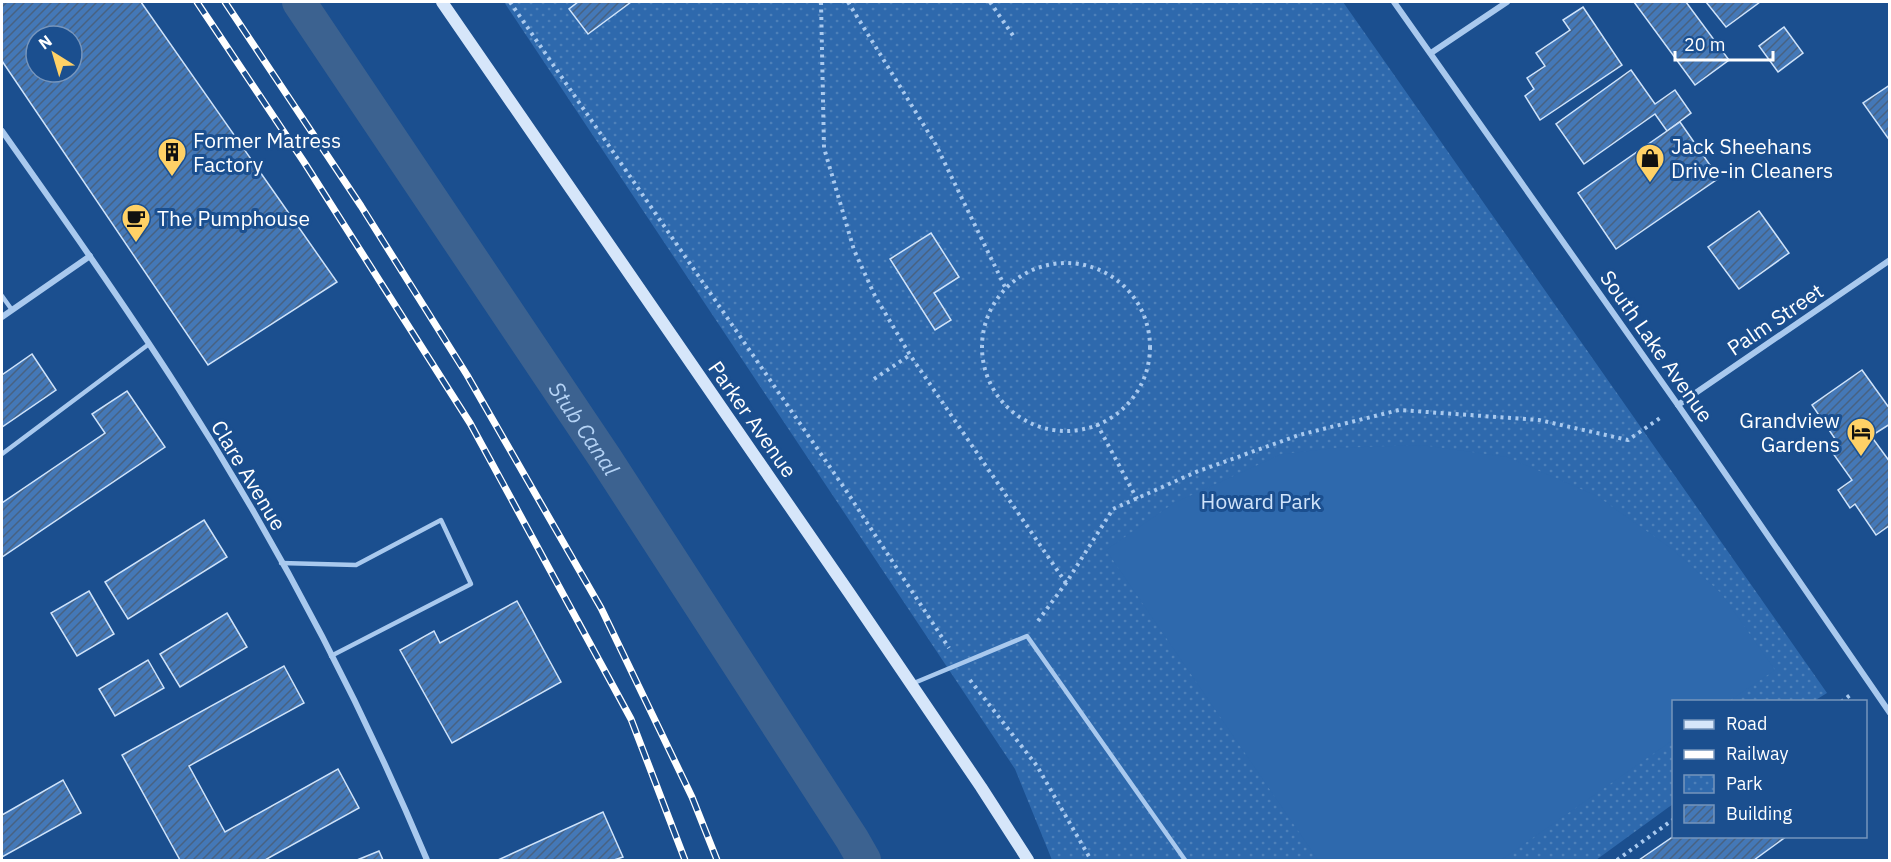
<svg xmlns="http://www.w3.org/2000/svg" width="1891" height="862" font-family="'IBM Plex Sans',sans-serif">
<defs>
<pattern id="park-dots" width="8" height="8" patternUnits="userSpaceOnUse" patternTransform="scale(1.5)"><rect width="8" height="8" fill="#2e69ad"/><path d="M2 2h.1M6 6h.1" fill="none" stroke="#4d80b9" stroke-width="1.8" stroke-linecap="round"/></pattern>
<pattern id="building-hatch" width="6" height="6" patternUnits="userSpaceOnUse" patternTransform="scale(1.5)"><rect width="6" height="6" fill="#4478b7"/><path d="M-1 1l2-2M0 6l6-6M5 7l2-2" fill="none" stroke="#486282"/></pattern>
</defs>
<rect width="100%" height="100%" fill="#1b4f8f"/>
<polygon fill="url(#park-dots)" points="504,2 1343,2 1827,693 1814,701 1674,702 1673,804 1596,860 1052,860 1015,769"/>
<polygon fill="#2e69ad" points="1421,445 1507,457 1597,496 1672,549 1721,593 1775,670 1729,701 1674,702 1673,740 1501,860 1318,860 1106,550 1174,503 1282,454 1336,448"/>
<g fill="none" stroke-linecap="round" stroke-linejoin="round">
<path stroke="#3c6290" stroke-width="34" id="s1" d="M299,2L605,458L852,839L864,860"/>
</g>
<g fill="url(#building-hatch)" stroke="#cfe3fa" stroke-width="1.5" fill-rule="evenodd">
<path d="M2,2H141L337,282L208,365L2,61ZM36,36H72V72H36Z"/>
<polygon points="578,2 631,2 588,34 569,9"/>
<polygon points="1634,2 1686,2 1729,60 1695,85"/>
<polygon points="1706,2 1760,2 1726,27"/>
<polygon points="1583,7 1622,65 1540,120 1525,96 1534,89 1527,78 1545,66 1536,53 1570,30 1563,20"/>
<polygon points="1784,27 1803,53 1778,72 1759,46"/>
<polygon points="1631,70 1655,104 1675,90 1691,113 1667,131 1655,114 1584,164 1556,124"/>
<polygon points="1890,85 1890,141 1863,103"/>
<polygon points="1680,122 1719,178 1616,249 1578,193"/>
<polygon points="1759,211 1789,253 1739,289 1708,247"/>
<polygon points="931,233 959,277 934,293 951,320 935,330 890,259"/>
<polygon points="32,354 56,390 2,427 2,375"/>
<polygon points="1862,370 1890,409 1890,424 1871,436 1890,462 1890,525 1876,535 1855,504 1850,508 1838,490 1852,480 1832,452 1840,446 1812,405"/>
<polygon points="127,391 165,447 2,557 2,503 105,433 92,414"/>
<polygon points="204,520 227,557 128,619 105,582"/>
<polygon points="89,591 114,634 77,656 51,613"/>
<polygon points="517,601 561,682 452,743 400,650 434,631 440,643"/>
<polygon points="227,613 247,647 180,687 160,654"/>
<polygon points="148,660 164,688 115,716 99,689"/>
<polygon points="284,666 304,703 189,766 225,832 338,769 359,808 265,860 180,860 122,755"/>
<polygon points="63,780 81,813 2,857 2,815"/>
<polygon points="603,812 623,857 614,860 498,860"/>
<polygon points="1674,836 1787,836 1754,860 1639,860"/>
<polygon points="379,851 383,860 357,860"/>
</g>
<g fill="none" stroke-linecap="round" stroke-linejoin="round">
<g stroke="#a9c9ee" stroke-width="4" stroke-dasharray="3 4.5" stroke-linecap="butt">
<polyline points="510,2 845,489 949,648"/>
<polyline points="821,2 824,148 854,250 875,296 910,355 1066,583"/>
<polyline points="848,2 936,145 1006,289"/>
<polyline points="990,2 1014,37"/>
<circle cx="1066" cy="347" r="84"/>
<polyline points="874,379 910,355"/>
<polyline points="1097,424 1137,499"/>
<polyline points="1038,621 1066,583 1113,509 1196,472 1299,435 1399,410 1539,420 1628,440 1663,416"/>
<polyline points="970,680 1037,766 1091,860"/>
<polyline points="1841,702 1853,693"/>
<polyline points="1617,860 1674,819"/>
</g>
<g stroke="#a9c9ee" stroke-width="4.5">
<polyline points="2,296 12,310"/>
<polyline points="2,454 149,344"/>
<polyline points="281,563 356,565 441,520 471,584 331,656"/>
<polyline points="914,683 1027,636 1185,860"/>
</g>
<g stroke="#a9c9ee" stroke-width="6">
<polyline points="1394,2 1678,405 1890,713"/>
<polyline points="1431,53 1507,2"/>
<path d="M2,131C62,216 122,301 178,388C274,537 359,698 427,860"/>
<polyline points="2,317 90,256"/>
<polyline points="1678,405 1890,260"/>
</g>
<polyline stroke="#d6e6fa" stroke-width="12" points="442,2 850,594 981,787 1028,860"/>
<g stroke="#fff" stroke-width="7">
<g id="rail">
<polyline points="197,2 304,162 470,423 631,719 685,860"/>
<polyline points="225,2 361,206 467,375 601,608 692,797 717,860"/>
</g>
</g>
<use href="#rail" stroke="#1b4f8f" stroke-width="4.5" stroke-dasharray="14" stroke-linecap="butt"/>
</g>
<defs>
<g id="building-pin" transform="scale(1.5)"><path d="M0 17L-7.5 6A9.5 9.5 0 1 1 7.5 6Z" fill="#ffd166" stroke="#1b4f8f"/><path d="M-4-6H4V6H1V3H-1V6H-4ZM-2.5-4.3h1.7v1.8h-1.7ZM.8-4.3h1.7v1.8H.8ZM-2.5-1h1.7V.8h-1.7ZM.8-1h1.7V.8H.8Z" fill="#111"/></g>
<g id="shop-pin" transform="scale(1.5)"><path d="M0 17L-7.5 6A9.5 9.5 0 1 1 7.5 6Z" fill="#ffd166" stroke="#1b4f8f"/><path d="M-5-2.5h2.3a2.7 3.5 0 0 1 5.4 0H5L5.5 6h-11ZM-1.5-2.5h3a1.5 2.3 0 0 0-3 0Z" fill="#111"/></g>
<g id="cafe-pin" transform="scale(1.5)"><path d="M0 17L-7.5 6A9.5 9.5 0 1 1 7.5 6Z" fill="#ffd166" stroke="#1b4f8f"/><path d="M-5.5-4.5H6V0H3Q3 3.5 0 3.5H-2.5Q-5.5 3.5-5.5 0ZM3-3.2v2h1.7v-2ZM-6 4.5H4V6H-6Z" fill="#111"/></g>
<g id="hotel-pin" transform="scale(1.5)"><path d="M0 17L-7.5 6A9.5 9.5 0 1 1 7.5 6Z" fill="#ffd166" stroke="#1b4f8f"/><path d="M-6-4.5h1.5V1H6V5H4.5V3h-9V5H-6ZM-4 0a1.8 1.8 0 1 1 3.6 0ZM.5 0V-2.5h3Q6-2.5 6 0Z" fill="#111"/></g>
</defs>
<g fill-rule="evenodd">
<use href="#building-pin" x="172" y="152"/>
<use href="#shop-pin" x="1650" y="158"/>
<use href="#cafe-pin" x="136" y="218"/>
<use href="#hotel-pin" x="1861" y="432"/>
</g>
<g text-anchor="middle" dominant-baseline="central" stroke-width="6" stroke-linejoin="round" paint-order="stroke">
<g font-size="21" fill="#fff" stroke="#1b4f8f" text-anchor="start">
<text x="193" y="140">Former Matress<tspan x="193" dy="24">Factory</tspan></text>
<text x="1671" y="146">Jack Sheehans<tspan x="1671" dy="24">Drive-in Cleaners</tspan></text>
<text x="157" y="218">The Pumphouse</text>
<text x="1840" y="420" text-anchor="end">Grandview<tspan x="1840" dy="24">Gardens</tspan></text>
</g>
<g font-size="21" fill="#fff" stroke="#1b4f8f">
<text transform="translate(1775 319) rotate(-34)">Palm Street</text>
<text transform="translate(1657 346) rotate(55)">South Lake Avenue</text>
<text transform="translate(753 419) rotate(55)">Parker Avenue</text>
<text transform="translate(249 475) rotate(59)">Clare Avenue</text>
</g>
<g font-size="21" fill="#cfe3fa" stroke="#1b4f8f">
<text x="1261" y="501">Howard Park</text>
</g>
<g font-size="22" font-style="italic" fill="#b5d3f5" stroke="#1b4f8f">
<text stroke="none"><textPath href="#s1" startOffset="513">Stub Canal</textPath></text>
</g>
</g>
<rect width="1891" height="862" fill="none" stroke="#ffffff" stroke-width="6"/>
<rect x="1672" y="700" width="195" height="138" fill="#1b4f8f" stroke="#7695bc" stroke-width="1.5"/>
<rect x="1684" y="720" width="30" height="9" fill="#d6e6fa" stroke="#7695bc" stroke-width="1.5"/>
<text x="1726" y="730" font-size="18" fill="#ffffff">Road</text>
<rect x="1684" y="750" width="30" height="9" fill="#ffffff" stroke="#7695bc" stroke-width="1.5"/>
<text x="1726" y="760" font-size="18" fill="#ffffff">Railway</text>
<rect x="1684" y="775" width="30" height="18" fill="url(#park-dots)" stroke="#7695bc" stroke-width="1.5"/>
<text x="1726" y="790" font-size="18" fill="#ffffff">Park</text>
<rect x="1684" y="805" width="30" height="18" fill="url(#building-hatch)" stroke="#7695bc" stroke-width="1.5"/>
<text x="1726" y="820" font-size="18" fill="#ffffff">Building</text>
<g transform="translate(54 54) rotate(323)"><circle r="28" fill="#1b4f8f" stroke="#7695bc" stroke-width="1.5"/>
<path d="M0-4.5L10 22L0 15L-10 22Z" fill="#ffd166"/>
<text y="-9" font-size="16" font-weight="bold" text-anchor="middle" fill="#ffffff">N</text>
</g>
<path d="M1675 51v9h98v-9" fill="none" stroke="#ffffff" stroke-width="3"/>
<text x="1684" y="51" font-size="18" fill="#ffffff" stroke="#1b4f8f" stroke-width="4.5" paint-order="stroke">20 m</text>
</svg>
